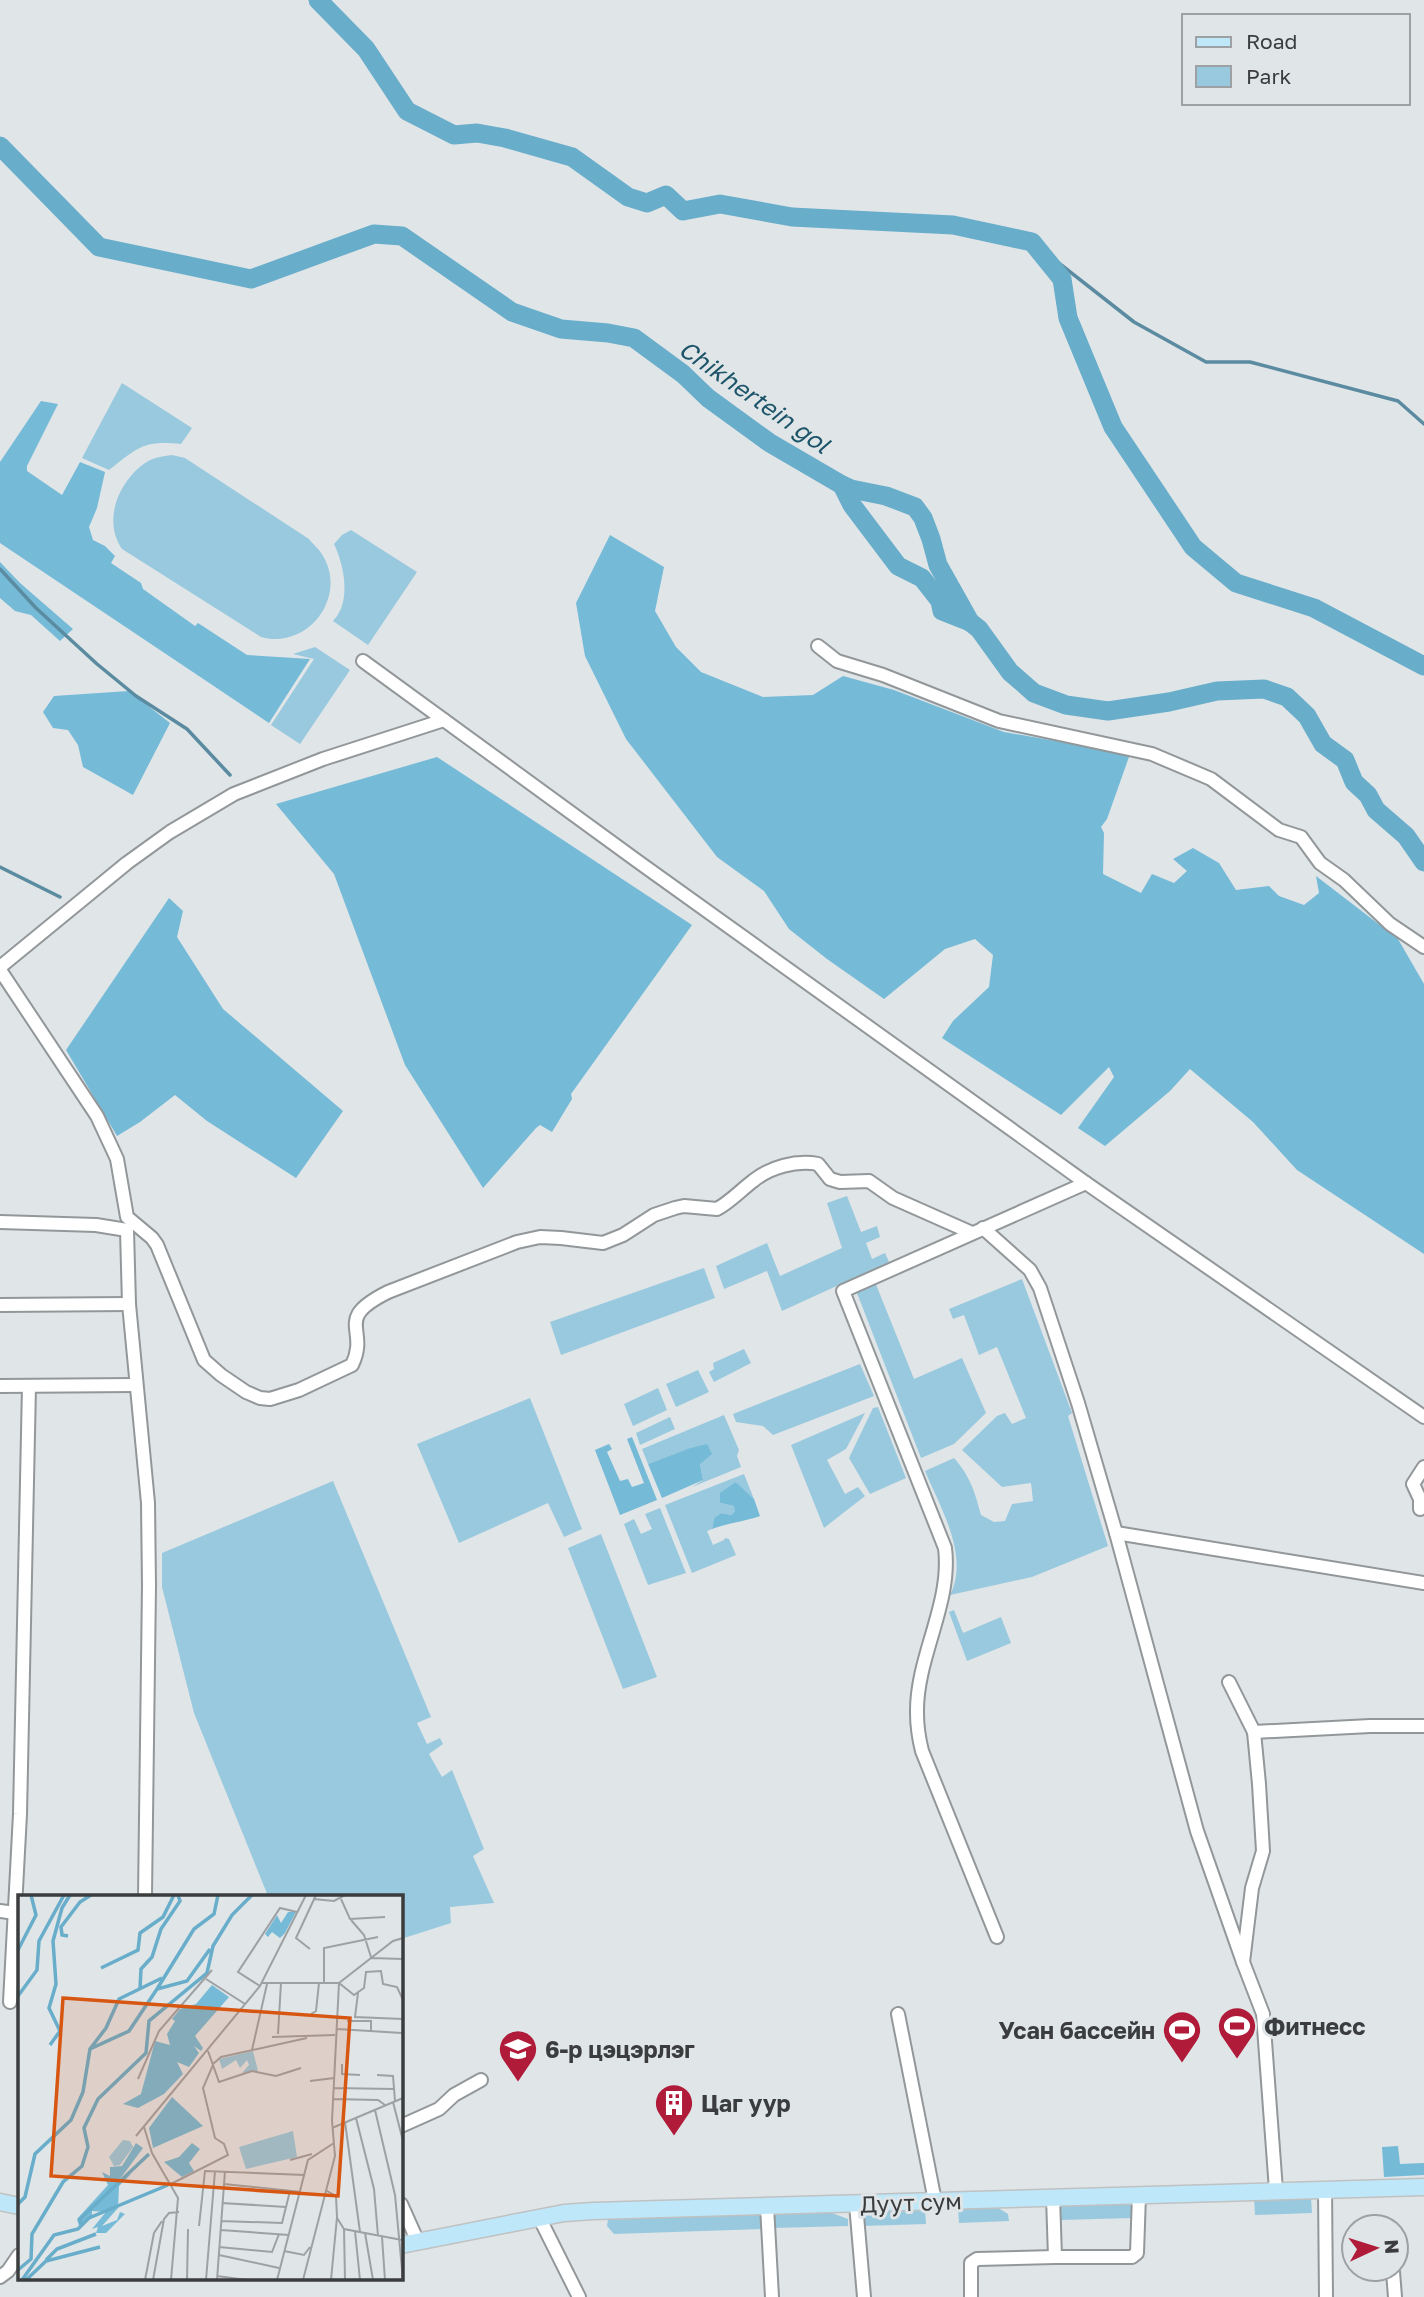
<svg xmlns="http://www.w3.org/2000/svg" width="1424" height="2297" font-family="'Golos Text',sans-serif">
<rect width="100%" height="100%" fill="#e0e5e8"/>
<g fill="#99c9de">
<path d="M122,383L192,428L181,444C144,440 138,447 109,470L82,458Z"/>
<path d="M172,455L185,458L309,539C313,544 320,550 323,556C348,598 307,650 261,637L122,549C101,519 121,476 150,460C157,457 165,456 172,455Z"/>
<path d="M351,530L417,572L368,645L333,621C352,602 344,565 334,544L342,535Z"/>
<polygon points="315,647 350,670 300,744 271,725 314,659 293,654"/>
<polygon points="847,1196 861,1232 877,1226 880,1237 866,1243 872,1259 885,1253 889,1262 782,1311 767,1271 724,1289 716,1266 767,1243 780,1276 842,1248 827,1203"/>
<polygon points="704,1268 715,1298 561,1355 550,1322"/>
<path d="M1022,1279L1072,1413L1068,1416L1108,1546L1032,1577L950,1595C970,1556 940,1507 925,1471L954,1458C970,1476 975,1492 981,1515L994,1522L1005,1521L1012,1504L1033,1501L1031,1483L1002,1487L962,1450L997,1416L1005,1413L1012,1424L1026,1418L997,1347L979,1355L964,1315L953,1319L949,1309Z"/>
<polygon points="875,1282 914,1379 962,1358 986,1413 954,1444 921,1458 857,1293 859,1289"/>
<polygon points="744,1349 751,1363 714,1382 709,1372 714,1369 713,1363"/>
<polygon points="860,1364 874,1396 773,1435 763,1426 736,1422 733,1414"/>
<polygon points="698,1370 709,1392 676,1407 666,1384"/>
<polygon points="658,1388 667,1410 633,1426 624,1404"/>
<polygon points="530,1398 582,1529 564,1537 548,1503 459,1543 417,1444"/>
<polygon points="878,1407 906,1478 870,1494 849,1458 873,1408"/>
<polygon points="865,1413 846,1449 827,1460 845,1494 858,1487 865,1496 824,1528 791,1445"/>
<polygon points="724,1415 739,1450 737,1456 741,1467 692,1487 703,1480 700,1464 703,1459 687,1449 648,1464 642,1449"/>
<polygon points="670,1417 675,1429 640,1445 636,1433"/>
<polygon points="744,1474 754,1499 736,1482 720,1503 735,1506 735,1511 731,1515 721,1513 714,1518 712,1529 707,1531 713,1545 724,1540 725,1538 729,1539 736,1555 692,1573 665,1505"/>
<polygon points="333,1481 431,1717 417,1723 427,1744 440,1738 443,1744 429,1754 442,1777 452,1770 484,1849 473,1856 494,1903 450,1907 451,1923 401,1939 401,1896 268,1896 194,1713 162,1587 162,1553"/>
<polygon points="660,1508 686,1573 648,1585 624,1524 634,1519 641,1534 652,1529 645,1514"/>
<polygon points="601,1534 657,1677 623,1689 568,1548"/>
<polygon points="954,1610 963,1633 1001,1617 1011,1643 967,1661 949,1612"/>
<polygon points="1311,2197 1312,2213 1255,2215 1254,2199"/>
<polygon points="1132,2202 1133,2218 1061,2220 1060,2205"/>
<polygon points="995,2206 1008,2214 1009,2221 959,2223 958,2208"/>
<polygon points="925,2208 926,2224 862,2226 862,2217 876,2210"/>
<polygon points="824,2210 848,2219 848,2226 774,2228 773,2212"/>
<polygon points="762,2212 763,2229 614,2234 607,2226 608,2219"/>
</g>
<g fill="#75bad7">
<polygon points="41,401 58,404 27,466 27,471 62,495 80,462 105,472 97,508 89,527 93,540 105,546 115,556 111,563 141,583 143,589 195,626 198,623 247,655 310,659 269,723 0,543 0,462"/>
<polygon points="610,535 664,567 655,611 676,647 701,672 763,697 813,695 843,676 894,690 1004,732 1130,754 1107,819 1101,827 1104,833 1103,874 1141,893 1152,874 1174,883 1187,871 1173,859 1193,848 1219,863 1236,890 1269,886 1279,896 1304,905 1319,893 1316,876 1398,939 1424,984 1424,1254 1297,1170 1253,1122 1190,1069 1170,1091 1105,1146 1078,1128 1114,1077 1109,1067 1061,1115 942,1038 953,1021 989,987 993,955 975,939 945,949 884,999 827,959 789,929 764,891 717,857 626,739 585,656 576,603"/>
<polygon points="0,562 20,583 73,629 60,641 31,615 15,611 0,598"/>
<polygon points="129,691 170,723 133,795 83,767 78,745 68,730 53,728 43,712 54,696"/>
<polygon points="437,757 692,925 571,1094 572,1099 552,1132 540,1125 536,1128 483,1188 405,1065 334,874 276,804"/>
<polygon points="169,898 183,911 177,937 223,1009 343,1111 296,1178 207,1121 175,1095 140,1122 117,1136 66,1050"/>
<polygon points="632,1437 657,1500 620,1515 595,1450 609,1444 612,1449 607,1452 620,1481 628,1479 632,1487 644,1483 627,1439"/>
<polygon points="707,1444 712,1454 700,1464 703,1480 662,1498 648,1464 687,1449"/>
<path d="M736,1482L754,1499L760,1516C743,1522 728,1523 712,1529L714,1518L721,1513L731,1515L735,1511L734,1506L720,1503V1493Z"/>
<polygon points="1398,2146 1400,2164 1424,2163 1424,2175 1384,2177 1382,2147"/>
</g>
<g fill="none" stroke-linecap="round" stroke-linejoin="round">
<g stroke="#5a8ba0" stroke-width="3.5">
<polyline points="1032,242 1134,322 1206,362 1250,362 1398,401 1424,424"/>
<polyline points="0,569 36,608 97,664 136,696 187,729 230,775"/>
<polyline points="0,867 60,897"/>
</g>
<g stroke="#68adca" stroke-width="19">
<polyline points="318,0 366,49 407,111 454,135 477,133 505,138 572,157 628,197 647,203 666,195 683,211 720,204 792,217 953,225 1032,242 1062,279 1068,318 1113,427 1193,547 1236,583 1314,608 1424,666"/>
<polyline points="0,146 99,247 251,279 374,234 402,236 512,312 561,329 608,333 634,338 683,374 708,398 770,443 842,485 852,505 898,566 922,578 940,601 942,611 970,622 979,629 1010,672 1034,693 1066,705 1108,711 1169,702 1217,691 1264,689 1287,697 1307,716 1323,744 1345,760 1354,782 1368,795 1376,810 1406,836 1424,862"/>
<polyline points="842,485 851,489 886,496 915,507 923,518 931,539 938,565 970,622"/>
</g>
<g stroke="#929799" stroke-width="16">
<g id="minor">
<polyline points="818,646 837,661 883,675 999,721 1152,754 1211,779 1279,830 1301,837 1320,863 1344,880 1390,924 1424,947"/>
<polyline points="363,661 640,863 1086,1183 1424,1417"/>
<polyline points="0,967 127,863 170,832 234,794 323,759 444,720"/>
<path d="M0,970L97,1116L117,1159L127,1217L152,1238L157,1245L204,1360L221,1375L246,1392L260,1398L270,1399L299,1390L352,1365C370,1328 332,1320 388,1292L517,1242L540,1237L561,1238L603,1243L623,1235L654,1215L675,1208L684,1206L717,1209C730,1202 741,1190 753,1181C770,1167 796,1160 818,1164L830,1179L840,1182L869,1181L893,1198L972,1233"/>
<polyline points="0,1222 96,1225 127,1230 129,1304 148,1503 149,1585 145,1896"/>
<polyline points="983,1228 1030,1270 1040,1288 1078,1403 1116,1533 1197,1831 1243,1962"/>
<polyline points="0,1305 129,1304"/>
<polyline points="0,1386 135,1385"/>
<polyline points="1420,1509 1420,1499 1413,1484 1424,1467"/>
<polyline points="1116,1533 1424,1583"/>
<polyline points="1229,1682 1254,1732 1259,1784 1263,1851 1252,1888 1243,1962 1263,2014 1276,2190"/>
<polyline points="1254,1732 1370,1726 1424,1726"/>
<polyline points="0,1911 15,1913"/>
<path d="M997,1937L922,1751C919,1739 917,1726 917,1713C916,1657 952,1604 945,1548L843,1291L1086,1183"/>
<polyline points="10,2002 20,1814 29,1386"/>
<polyline points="898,2014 935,2201"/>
<polyline points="401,2126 439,2109 454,2095 481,2080"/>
<polyline points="1325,2189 1326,2297"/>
<polyline points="1053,2197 1055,2257 1132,2257 1137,2253 1139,2195"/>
<polyline points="401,2204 418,2242"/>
<polyline points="856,2204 864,2297"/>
<polyline points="767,2206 772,2297"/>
<polyline points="539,2217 579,2297"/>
<polyline points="1393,2272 1395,2297"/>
<polyline points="0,2277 8,2271 19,2255"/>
<polyline points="971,2297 971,2263 977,2259 1055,2257"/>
</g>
</g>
<g stroke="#c0c1c1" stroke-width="19">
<g id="major">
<polyline points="0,2202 19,2206"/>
<polyline points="401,2245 564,2213 593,2211 1424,2187"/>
</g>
</g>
<use href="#minor" stroke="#fff" stroke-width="12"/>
<use href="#major" stroke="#bee8fa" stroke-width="16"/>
</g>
<defs>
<g id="stadium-pin" transform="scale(2.0125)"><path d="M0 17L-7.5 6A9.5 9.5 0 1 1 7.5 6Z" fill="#af1b39" stroke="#e0e5e8"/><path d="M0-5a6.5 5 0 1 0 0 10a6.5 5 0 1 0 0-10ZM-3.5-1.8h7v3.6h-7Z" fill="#fff"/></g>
<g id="school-pin" transform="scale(2.0125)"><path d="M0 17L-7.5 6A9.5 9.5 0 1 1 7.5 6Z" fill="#af1b39" stroke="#e0e5e8"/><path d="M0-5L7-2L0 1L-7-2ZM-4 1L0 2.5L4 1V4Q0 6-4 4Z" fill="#fff"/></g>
<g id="building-pin" transform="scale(2.0125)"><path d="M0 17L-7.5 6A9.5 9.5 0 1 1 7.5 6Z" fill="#af1b39" stroke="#e0e5e8"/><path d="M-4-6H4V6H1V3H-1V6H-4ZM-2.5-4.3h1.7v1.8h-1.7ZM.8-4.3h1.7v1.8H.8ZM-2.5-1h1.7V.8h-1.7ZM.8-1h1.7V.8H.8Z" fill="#fff"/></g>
</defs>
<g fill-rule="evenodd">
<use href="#stadium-pin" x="1237" y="2026"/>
<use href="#stadium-pin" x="1182" y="2030"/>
<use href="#school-pin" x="518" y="2049"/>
<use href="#building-pin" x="674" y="2103"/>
</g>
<g text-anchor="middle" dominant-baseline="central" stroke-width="6" stroke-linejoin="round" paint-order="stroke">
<g font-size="23" font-weight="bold" fill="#3a3c3d" stroke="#e0e5e8" text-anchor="start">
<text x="1264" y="2026">Фитнесс</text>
<text x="1155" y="2030" text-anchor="end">Усан бассейн</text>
<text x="545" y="2049">6-р цэцэрлэг</text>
<text x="701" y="2103">Цаг уур</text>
</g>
<g font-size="23" fill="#3a3c3d" stroke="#e0e5e8">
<text transform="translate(911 2202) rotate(-2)">Дуут сум</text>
</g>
<g font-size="24" font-style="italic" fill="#1c5469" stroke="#e0e5e8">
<text transform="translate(755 396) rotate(35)">Chikhertein gol</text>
</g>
</g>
<g transform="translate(18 1895)">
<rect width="385" height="385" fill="#e0e5e8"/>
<path d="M235,156L240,176L224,178L231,170L229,165L222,173L218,165L204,174L201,164ZM275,236L279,262L228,274L221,252ZM105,245L112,246L115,252L102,270L96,271L91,262Z" fill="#99c9de"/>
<path d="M270,17H278L267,38L262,43L254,37L250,42L247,39L259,20L263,28ZM194,90L211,102L177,141L185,153L183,156L176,151L181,158L171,172L159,167L165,179L146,199L120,213L105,209L123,199L137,146L152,150L149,139L157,126L154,124L162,114L178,109ZM154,202L185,231L135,253L131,233ZM118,248L125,253L99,288L113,279L101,291L100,313L84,331L99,325L102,317L107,319L88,338H78L80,332L74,334L88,317L74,316V322L61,331L59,324L90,290L84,277L92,281V272L104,271ZM174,248L182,254L171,268L176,276L164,282L146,267L161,262Z" fill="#75bad7"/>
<path fill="none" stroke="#68adca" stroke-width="3.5" d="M50,41L44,40L43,32L62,7L73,0M0,55L18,20L13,0M83,73L120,55L122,38L145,22L156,0M122,94L123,74L134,62L143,34L162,6L160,0M139,94L176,34L196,19L200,0M0,101L19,75L21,46L46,0M32,150L42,136L31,113L38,89L35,46L44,13L52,0M72,154L88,133L101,104L144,83M0,309L7,302L17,259L53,225L65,197L72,154L111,136L139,94L169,86L192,54M63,329L62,324L131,259M28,365L39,354L78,339M0,375L13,364L14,339L45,287L64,271L70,252L66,233L80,204L128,158L131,126L189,78L195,51L214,20L234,0M4,385L36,340L60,334L71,323L150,290M8,385L28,366L82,352"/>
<path fill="none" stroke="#9ea1a4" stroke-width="2" d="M295,4L316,6L327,0M323,4L332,24L367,22M333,25L346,40L353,62M292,54L278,43L298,0M353,63L385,64M188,84L227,109M243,88H321L336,100L346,93L348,77L363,76L365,89L379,92L385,105M306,88V53L360,42M242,91L220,77L262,13L279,17M340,98L337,122L385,124M293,119L298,116L301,88M329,126H353V136M319,134L384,138M260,139L263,88M254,142L317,140M234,155L249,89M190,156L201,187L234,176L258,181L283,173M195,169L203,162L289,143M324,169V179L342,180M359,180L375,181L377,206M120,184L141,136L194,75M292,186L316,183M315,193L376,194M315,204L360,205L367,210M375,207L385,246M357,215L377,300L385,385M338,223L356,294L360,341M327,227L342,337M126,232L134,258L160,303L153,385M314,233L385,203M118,241L242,91L288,0M272,265L294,259M153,289L210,260L206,249L197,243L185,193L195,170M206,289L283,297M309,296L318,301L319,322L313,385M204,308L268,312M319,323L326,334L384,345M203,326L264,328L272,296M181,331L187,276L287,280M326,334L327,385M203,335L271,340M337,336L342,385M347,338L355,385M364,342L367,385M201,352L254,357L261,339M266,356L286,360L292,352M201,360L261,373M199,381L229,385M127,385L136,338L144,326M135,385L146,324L151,318L161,317M169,385L170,334M188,385L197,276M199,385L207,276M259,385L290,265L316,248M285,385L317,261L314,226L321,88L375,46L385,43"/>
<path fill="#d75611" fill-opacity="0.15" stroke="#d75611" stroke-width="3.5" d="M45,103L332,123L320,301L33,281Z"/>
<rect width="385" height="385" fill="none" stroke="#3a3c3d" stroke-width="3.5"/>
</g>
<rect x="1182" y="14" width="228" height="91" fill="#e0e5e8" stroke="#9ea1a4" stroke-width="2"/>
<rect x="1196" y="37" width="35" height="10" fill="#bee8fa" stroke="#9ea1a4" stroke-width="2"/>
<text x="1246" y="49" font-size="21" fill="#3a3c3d">Road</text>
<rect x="1196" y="66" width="35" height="21" fill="#99c9de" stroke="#9ea1a4" stroke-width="2"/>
<text x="1246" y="84" font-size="21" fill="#3a3c3d">Park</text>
<g transform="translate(1375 2248) rotate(86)"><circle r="33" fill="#e0e5e8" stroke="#9ea1a4" stroke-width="2"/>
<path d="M0-5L12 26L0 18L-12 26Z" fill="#af1b39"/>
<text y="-10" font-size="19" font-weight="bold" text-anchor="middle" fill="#3a3c3d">N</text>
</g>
</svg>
